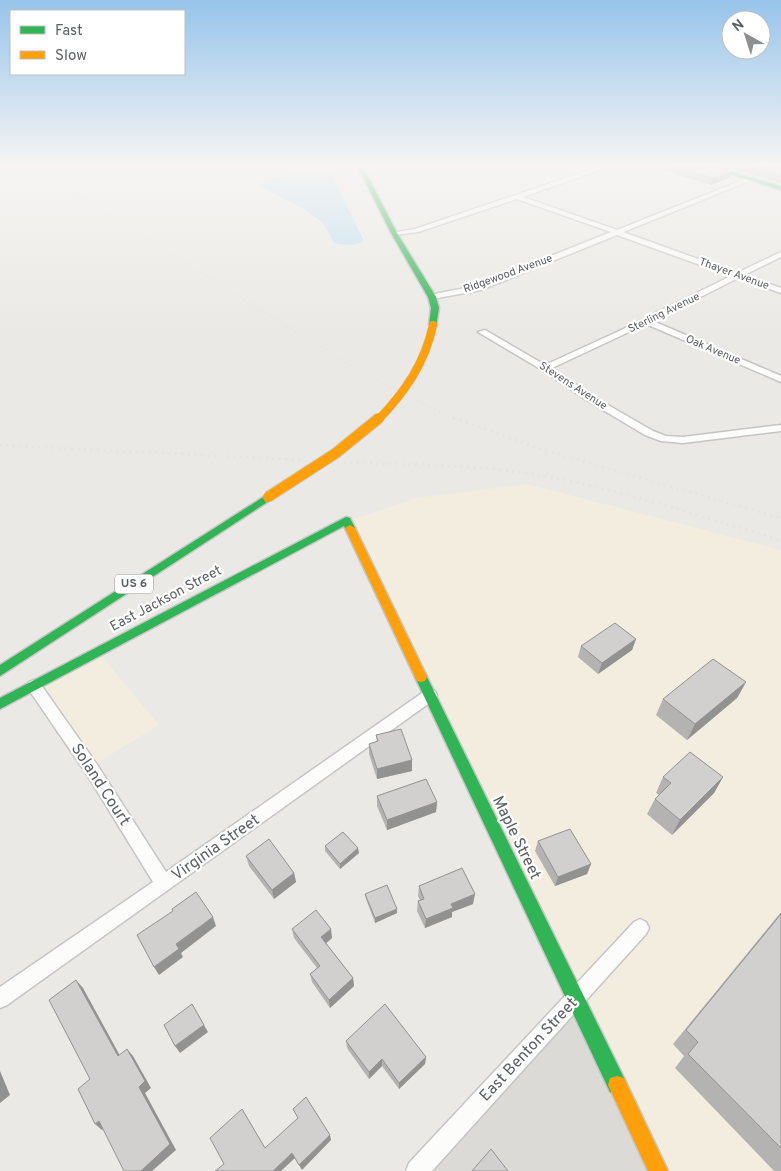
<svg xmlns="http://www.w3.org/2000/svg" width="781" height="1171" font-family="Overpass,sans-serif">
<rect width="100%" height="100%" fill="#eae9e5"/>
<g fill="#f3ede0">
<polygon points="527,484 781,550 781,1171 660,1171 351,520 416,498"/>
<polygon points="99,653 159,725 92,766 36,687"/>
</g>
<polygon fill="#dbdad7" points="576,1004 654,1171 422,1171"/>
<path fill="#beddf0" d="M315,171L332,175L363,239L364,241C356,246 343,245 334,243L323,223L306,210L259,186L260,183L302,172Z"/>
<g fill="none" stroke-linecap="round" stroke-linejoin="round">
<g stroke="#c5c5c5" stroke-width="3">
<g id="street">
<polygon points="598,167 608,167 523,197 617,230 748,178 752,178 752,180 623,232 737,273 781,252 781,257 744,275 781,288 781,293 738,278 653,321 781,376 781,382 646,324 552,368 594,397 653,431 666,436 683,437 781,425 781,431 683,443 661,441 645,435 588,401 542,370 478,332 485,330 545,365 617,332 731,276 617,235 481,290 432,299 428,297 429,295 476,286 611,232 517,199 418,232 394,235 391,233 415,229"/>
<polygon points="34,680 39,682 96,763 166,872 425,691 430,689 435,691 437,695 435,699 7,1005 0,1008 0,987 153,882 86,773 29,690 27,686 29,682"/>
<polygon points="640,919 646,922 649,928 646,934 432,1171 406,1171 409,1163 634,922"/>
</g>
</g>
<g stroke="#c6c6c6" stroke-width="3">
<g id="fast">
<polygon points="358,167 363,167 397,233 436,297 439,308 436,327 429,325 431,308 428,297 391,233"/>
<polygon points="706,167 715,167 781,186 781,190"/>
<polygon points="268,494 273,497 272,499 0,676 0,665"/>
<polygon points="346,517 350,518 355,528 354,530 346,530 344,526 0,709 0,698"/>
<polygon points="421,672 425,673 427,677 624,1078 626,1085 624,1092 617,1094 610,1092 415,677 417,673"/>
</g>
</g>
<g stroke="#c6c6c6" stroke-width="3">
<g id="slow">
<polygon points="350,525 355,528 427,677 425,681 421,682 417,681 415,677 345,528"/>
<polygon points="617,1076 624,1078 668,1171 648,1171 608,1085 610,1078"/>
</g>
</g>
<use href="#street" fill="#fcfcfb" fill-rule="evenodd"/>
<use href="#fast" fill="#30b455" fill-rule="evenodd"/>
<use href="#slow" fill="#ff9f0a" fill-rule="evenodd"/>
<polyline stroke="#e2e1e1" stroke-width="2" stroke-dasharray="0.5 3" stroke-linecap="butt" points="1,167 37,177 71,192 208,277"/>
<polyline stroke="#e2e1e1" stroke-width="2.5" stroke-dasharray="0.5 4.5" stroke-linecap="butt" points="206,276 380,383 457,420"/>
<g stroke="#e2e1e1" stroke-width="3" stroke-dasharray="1 5.5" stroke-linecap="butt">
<polyline points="454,418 547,451 781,518"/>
<path d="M0,445C114,451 228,456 341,462C408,465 474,464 539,475C621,489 701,517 781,540"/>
</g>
<g stroke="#d0c7b6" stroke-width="9" stroke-linecap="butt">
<path id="slow-bridge-far1" d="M378,420C405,392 425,363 433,325"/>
</g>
<g stroke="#d0c7b6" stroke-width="12" stroke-linecap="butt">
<polyline id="slow-bridge" points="268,497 336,453 379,418"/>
</g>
<use href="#slow-bridge-far1" stroke="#ff9f0a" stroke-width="8"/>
<use href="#slow-bridge" stroke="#ff9f0a" stroke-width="10"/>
</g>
<g fill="#b4b3b1">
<polygon points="653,167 721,167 732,171 730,177 711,185"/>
<polygon points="727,167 781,167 781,183"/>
<polygon points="636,639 632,650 598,674 578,657 581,646"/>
<polygon points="746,682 737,698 687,740 656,715 663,699"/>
<polygon points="376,735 412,771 377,779 369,754 369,744 377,742"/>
<polygon points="663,777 723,777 714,793 672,835 647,814 655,799 659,795 656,793"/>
<polygon points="377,796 437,802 436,812 387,830 377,806"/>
<polygon points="538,841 591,864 587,874 555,886 535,851"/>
<polygon points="325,846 359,853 340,869 325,851"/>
<polygon points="246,856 294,873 296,882 274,899 249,866"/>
<polygon points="419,886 473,904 452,912 452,917 425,928 417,911 418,901 420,900 418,896"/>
<polygon points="365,894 397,909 397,913 375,923 366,899"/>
<polygon points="781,912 781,1171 774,1171 675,1068 684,1056 673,1044"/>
<polygon points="292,929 332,938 326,943 353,978 354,986 330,1008 312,982 310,974 317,968 294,938"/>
<polygon points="346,1041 426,1057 425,1064 399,1089 382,1066 369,1079 347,1048"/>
</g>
<g fill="#929290">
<polygon points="732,171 730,177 711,185 713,178"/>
<polygon points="636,639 632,650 598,674 602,663"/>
<polygon points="746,682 737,698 687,740 695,724"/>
<polygon points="412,760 412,771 377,779 377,769"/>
<polygon points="723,777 714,793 672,835 680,820"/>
<polygon points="437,802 436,812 387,830 387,820"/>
<polygon points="358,848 359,853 340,869 340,864"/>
<polygon points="591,864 587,874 555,886 558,877"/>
<polygon points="294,873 296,882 274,899 272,890"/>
<polygon points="475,894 473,904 452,912 452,917 425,928 426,919 451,904"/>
<polygon points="397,909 397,913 375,923 375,918"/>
<polygon points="213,917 216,926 181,953 183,957 159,975 154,967 176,944"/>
<polygon points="331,929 332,938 323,946 321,937"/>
<polygon points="353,978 354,986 330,1008 329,1000"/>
<polygon points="76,980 83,988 124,1063 118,1056"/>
<polygon points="192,1004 208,1032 180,1053 175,1046"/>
<polygon points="127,1049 133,1056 151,1088 145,1093 176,1150 152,1171 141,1171 139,1087"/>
<polygon points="426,1057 425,1064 399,1089 399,1083"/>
<polygon points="382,1059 382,1066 369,1079 369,1072"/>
<polygon points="0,1071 10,1095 0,1103"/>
<polygon points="99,1121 106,1127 102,1130 95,1124"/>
<polygon points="330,1135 331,1140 302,1170 299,1165"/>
<polygon points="292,1153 295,1158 281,1171 273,1171"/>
</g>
<g fill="#d1d0ce" stroke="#929290">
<polygon points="676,167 721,167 732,171 713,178"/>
<polygon points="751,167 781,167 781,176"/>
<polygon points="615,623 636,639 602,663 581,646"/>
<polygon points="713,659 746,682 695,724 663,699"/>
<polygon points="401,729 412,760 377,769 369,744 378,741 376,735"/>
<polygon points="690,752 723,777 680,820 655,799 671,783 663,777"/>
<polygon points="426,779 437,802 387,820 377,796"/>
<polygon points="570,829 591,864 558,877 538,841"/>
<polygon points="343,832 358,848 340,864 325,846"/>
<polygon points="269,839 294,873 272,890 246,856"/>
<polygon points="462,868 475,894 451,904 453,908 426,919 418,901 424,899 419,886"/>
<polygon points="387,885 397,909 375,918 365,894"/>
<polygon points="196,892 213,917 176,944 179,949 154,967 137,935 173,911 172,909"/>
<polygon points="316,910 331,929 321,937 353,978 329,1000 310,974 320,966 292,929"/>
<polygon points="781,914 781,1148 688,1054 698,1042 686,1030"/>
<polygon points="76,980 118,1056 127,1049 145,1081 139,1087 170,1144 141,1171 124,1171 99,1121 95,1124 78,1089 90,1079 49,1000"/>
<polygon points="192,1004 204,1025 175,1046 164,1025"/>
<polygon points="385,1004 426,1057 399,1083 382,1059 369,1072 346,1041"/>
<polygon points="306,1097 330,1135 299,1165 292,1153 273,1171 215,1171 224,1164 210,1138 242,1109 265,1148 298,1118 293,1109"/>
<polygon points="491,1149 508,1171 472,1171"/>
</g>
<linearGradient id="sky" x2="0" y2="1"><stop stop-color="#97c4eb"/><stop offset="0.5" stop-color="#f6f5f3"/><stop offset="1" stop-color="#f6f5f3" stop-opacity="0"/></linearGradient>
<rect width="781" height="331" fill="url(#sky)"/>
<g text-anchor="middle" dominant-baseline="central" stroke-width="4.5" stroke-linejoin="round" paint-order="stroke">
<g font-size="11" fill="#5c5f62" stroke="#fff">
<text transform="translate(508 274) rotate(-20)">Ridgewood Avenue</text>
<text transform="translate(734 274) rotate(20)">Thayer Avenue</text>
<text transform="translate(664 313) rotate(-26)">Sterling Avenue</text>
<text transform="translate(713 350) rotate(23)">Oak Avenue</text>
<text transform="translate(573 386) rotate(33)">Stevens Avenue</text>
</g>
<rect fill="#fff" stroke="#8d8f91" stroke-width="1" x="115" y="574.5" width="38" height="19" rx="4"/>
<g font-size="12" font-weight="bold" fill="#5c5f62">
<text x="134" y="584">US 6</text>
</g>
<g font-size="14" fill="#5c5f62" stroke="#fff">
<text transform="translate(166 599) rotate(-28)">East Jackson Street</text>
</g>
<g font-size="16" fill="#5c5f62" stroke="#fff">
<text transform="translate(100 785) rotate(57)">Soland Court</text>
<text transform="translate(516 838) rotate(64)">Maple Street</text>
<text transform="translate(216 848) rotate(-35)">Virginia Street</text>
<text transform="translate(529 1050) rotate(-47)">East Benton Street</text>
</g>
</g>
<rect x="10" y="10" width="175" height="65" fill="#ffffff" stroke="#bebfc0"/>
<rect x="20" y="26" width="25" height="8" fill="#30b455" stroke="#bebfc0"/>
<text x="55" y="35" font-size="15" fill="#5c5f62">Fast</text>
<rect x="20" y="51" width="25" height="8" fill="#ff9f0a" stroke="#bebfc0"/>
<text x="55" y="60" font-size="15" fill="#5c5f62">Slow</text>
<g transform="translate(746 35) rotate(321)"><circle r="24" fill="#ffffff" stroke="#bebfc0"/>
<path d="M0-4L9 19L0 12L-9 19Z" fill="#8e8f90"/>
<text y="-8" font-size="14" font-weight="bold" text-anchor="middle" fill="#5c5f62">N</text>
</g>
</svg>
